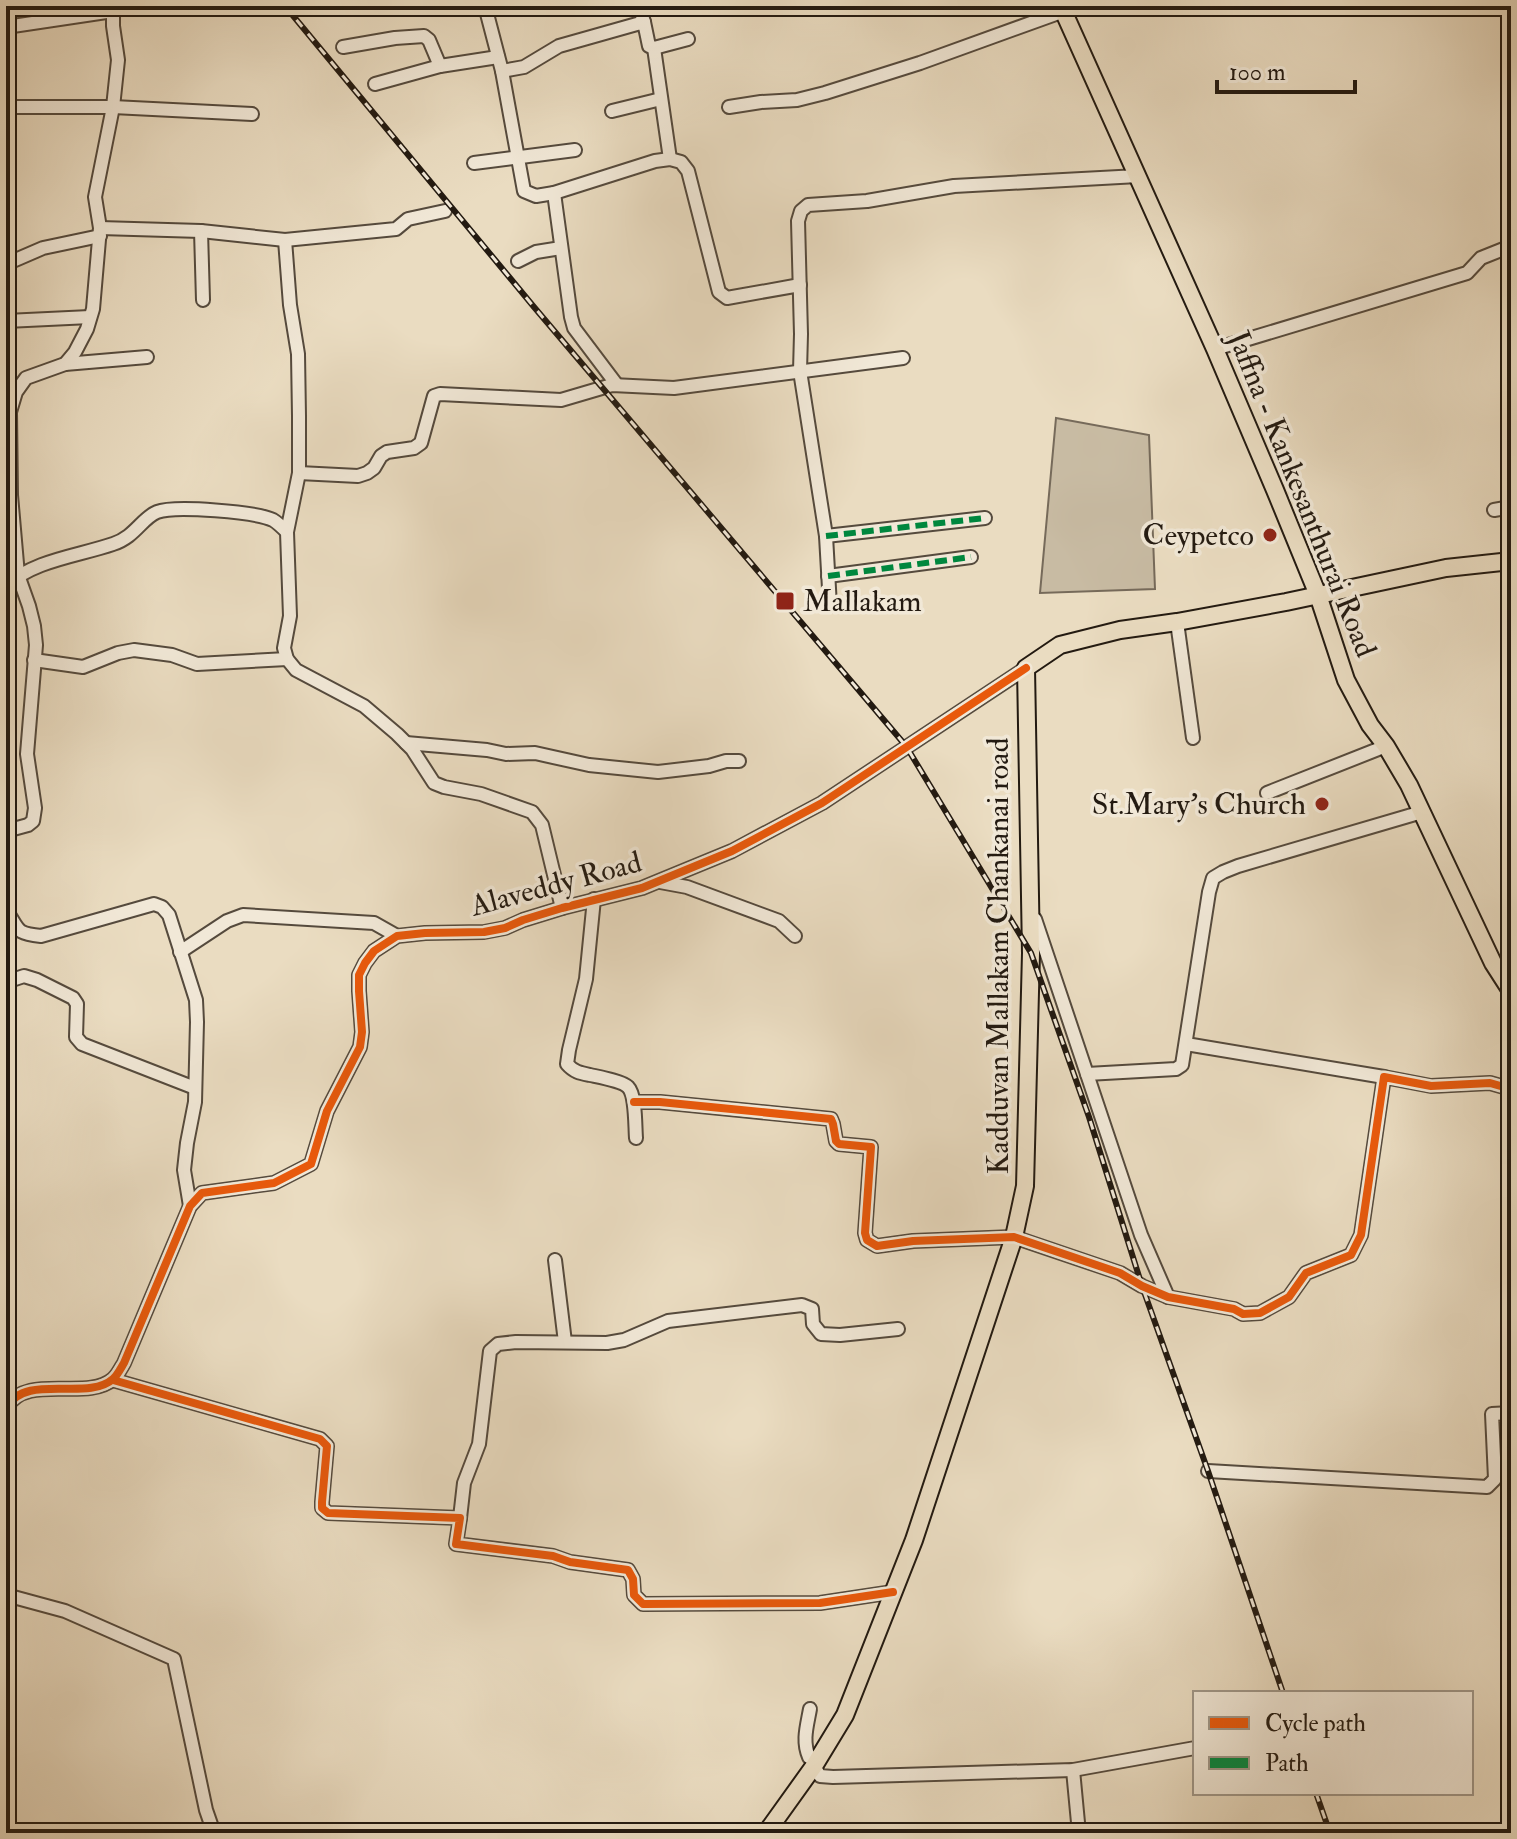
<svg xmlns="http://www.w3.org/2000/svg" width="1517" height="1839" font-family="'IM FELL Double Pica',serif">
<rect width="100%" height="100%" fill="#eadcc1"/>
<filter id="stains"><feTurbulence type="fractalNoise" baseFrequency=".0025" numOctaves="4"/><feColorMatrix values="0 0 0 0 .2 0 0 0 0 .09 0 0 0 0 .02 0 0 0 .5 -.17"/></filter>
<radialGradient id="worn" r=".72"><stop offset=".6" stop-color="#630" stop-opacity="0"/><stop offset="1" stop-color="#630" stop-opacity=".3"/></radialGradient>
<polygon fill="#c8bba3" stroke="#766a5a" stroke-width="2" points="1056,418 1149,435 1155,589 1040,593"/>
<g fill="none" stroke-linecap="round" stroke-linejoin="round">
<g stroke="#554a3d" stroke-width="16">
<g id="minor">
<polyline points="485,6 502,71 524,191 536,196 554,193 655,161 670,159 681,162 688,171 719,292 727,298 800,285"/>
<polyline points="639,6 644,22"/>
<polyline points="6,27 113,11"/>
<polyline points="343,47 395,38 424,36 429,40 440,66"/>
<polyline points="654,48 670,159"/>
<polyline points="502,71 524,67 559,46 644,22 649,46 654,48 688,39"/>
<polyline points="375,84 440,66 498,57"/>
<polyline points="6,107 113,107 252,114"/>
<polyline points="729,107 761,102 797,100 825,93 920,63 1064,11"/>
<polyline points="612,111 661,99"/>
<polyline points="474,163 575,150"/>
<polyline points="554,193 571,317 574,328 617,385"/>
<polyline points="100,228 201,231 285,240 396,229 408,219 445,211"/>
<polyline points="201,231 203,300"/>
<polyline points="285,240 290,305 298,354 299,416 299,473 287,532"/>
<polyline points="518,261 536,252 561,248"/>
<polyline points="6,264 43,248 100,236"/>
<polyline points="6,321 90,317"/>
<polyline points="1215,349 1467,273 1481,258 1511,246"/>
<polyline points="65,364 147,357"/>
<polyline points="299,473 358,476 367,473 374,468 381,456 387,452 414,448 421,443 434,396 440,394 561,400 612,385 674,388 903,358"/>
<polyline points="1494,510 1511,507"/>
<polyline points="826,536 985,518"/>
<polyline points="828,576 971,557"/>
<path d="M6,586C34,560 78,556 113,544C135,537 142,518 157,512C175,505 256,512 273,520C278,523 283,528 287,532L290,616L284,648L287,659L296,670L364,706L397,734L412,749L434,783L444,787L481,794L532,812L542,825L562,908"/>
<polyline points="830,606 826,536 800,371 801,334 798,221 801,211 808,205 867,201 954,186 1138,176"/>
<polyline points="1177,622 1193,738"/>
<polyline points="34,660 83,667 118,653 134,650 172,655 197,664 287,659"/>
<polyline points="406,743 487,750 506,754 535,753 589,765 658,772 709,766 726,761 739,761"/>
<polyline points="1267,793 1386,746"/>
<polyline points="6,831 28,825 33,821 35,808 27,754 36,645 34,626 29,606 18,575 11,495 10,412 16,392 26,378 65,364 75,352 87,329 93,309 100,228 95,197 113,107 118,60 113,26 113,11 118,6"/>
<polyline points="660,882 687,887 779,921 795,936"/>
<path d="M594,899L586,979L569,1050L567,1064C574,1072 580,1073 590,1075C599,1077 622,1081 628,1087C636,1095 635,1126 636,1138"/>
<path d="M6,910C20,930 14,933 41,936L154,904L162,907L169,915L196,1000L197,1022L195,1102L187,1143L184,1170L190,1206"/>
<polyline points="1035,919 1141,1235 1168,1297"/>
<polyline points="180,952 227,921 243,915 374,923 397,936"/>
<polyline points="6,982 24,976 37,980 73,998 77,1004 76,1037 82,1044 195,1088"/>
<polyline points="1186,1044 1384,1077"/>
<polyline points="1087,1074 1176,1069 1182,1065 1209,892 1213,878 1223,872 1238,866 1422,812"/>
<polyline points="634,1102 660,1102 831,1119 833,1124 836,1141 839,1144 871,1147 865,1233 867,1240 877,1246 913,1241 1014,1237 1120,1273 1142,1286 1168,1297 1234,1309 1243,1314 1260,1313 1289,1297 1306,1273 1351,1255 1361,1235 1384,1077 1431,1086 1490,1083 1511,1089"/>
<polyline points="555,1260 565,1342"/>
<polyline points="113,1380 320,1439 327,1446 322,1502 322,1508 328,1513 460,1518 456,1544 553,1556 570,1562 628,1570 633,1579 634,1595 643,1604 820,1603 893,1592"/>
<path d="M6,1408C26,1372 87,1402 113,1379C117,1376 121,1368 124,1363L190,1206L202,1193L274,1183L311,1164L327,1111L360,1047L362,1032L359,991V975L365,963L374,951L397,936L425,933L484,932L505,928L523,920L562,908L642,888L732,851L822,803L1026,668"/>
<polyline points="1208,1471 1487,1487 1495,1479 1492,1414 1511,1413"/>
<polyline points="460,1518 464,1483 479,1444 490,1351 498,1344 516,1342 607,1343 624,1340 668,1321 802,1305 812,1309 813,1324 821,1334 840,1335 898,1329"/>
<polyline points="6,1595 65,1611 174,1659 206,1810 214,1833"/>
<path d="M810,1709C807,1726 802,1741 809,1757L819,1758"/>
<polyline points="814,1766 820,1776 833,1777 1073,1770 1195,1748"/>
<polyline points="1073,1770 1079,1833"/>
</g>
</g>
<g stroke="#231a11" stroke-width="20">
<g id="major">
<polyline points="1061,6 1215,349 1275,490 1318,595 1346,680 1370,725 1386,746 1409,785 1493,963 1511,991"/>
<polyline points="766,1833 814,1766 845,1715 914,1540 1014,1237 1025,1186 1031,953 1026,668 1060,645 1120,630 1177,622 1286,602 1446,568 1511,561"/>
</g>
</g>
<use href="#minor" stroke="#f1e8d7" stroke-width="12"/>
<use href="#major" stroke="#eadcc1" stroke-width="16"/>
<g stroke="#231a11" stroke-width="6">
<g id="rail">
<polyline points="285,6 534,307 906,746 1031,953 1089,1117 1142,1286 1208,1471 1283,1693"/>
<polyline points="1316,1793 1330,1833"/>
</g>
</g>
<use href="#rail" stroke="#f1e8d7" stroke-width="3" stroke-dasharray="9" stroke-linecap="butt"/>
<g stroke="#00873e" stroke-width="6" stroke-dasharray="12 6" stroke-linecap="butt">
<polyline points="826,536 985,518"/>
<polyline points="828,576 971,557"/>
</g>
<g stroke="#f1e8d7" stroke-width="13">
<g id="cycleway">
<polyline points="634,1102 660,1102 831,1119 833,1124 836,1141 839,1144 871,1147 865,1233 867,1240 877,1246 913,1241 1014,1237 1120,1273 1142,1286 1168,1297 1234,1309 1243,1314 1260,1313 1289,1297 1306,1273 1351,1255 1361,1235 1384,1077 1431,1086 1490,1083 1511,1089"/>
<polyline points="113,1380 320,1439 327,1446 322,1502 322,1508 328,1513 460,1518 456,1544 553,1556 570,1562 628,1570 633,1579 634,1595 643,1604 820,1603 893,1592"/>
<path d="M6,1408C26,1372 87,1402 113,1379C117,1376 121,1368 124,1363L190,1206L202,1193L274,1183L311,1164L327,1111L360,1047L362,1032L359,991V975L365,963L374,951L397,936L425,933L484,932L505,928L523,920L562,908L642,888L732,851L822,803L1026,668"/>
</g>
</g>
<use href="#cycleway" stroke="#e8590c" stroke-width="8"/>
</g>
<g fill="#8f2418" stroke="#f1e8d7" stroke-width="3">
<circle cx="1270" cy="535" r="8"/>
<rect x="775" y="591" width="20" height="20" rx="4"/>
<circle cx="1322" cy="804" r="8"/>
</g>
<g text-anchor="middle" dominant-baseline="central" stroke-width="7" stroke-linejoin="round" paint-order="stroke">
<g font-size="30" fill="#231a11" stroke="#f1e8d7">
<text transform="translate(1302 494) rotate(68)">Jaffna - Kankesanthurai Road</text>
<text transform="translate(556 884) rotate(-15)">Alaveddy Road</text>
<text transform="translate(998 956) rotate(-90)">Kadduvan Mallakam Chankanai road</text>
</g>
<g font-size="30" fill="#231a11" stroke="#f1e8d7" text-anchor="end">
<text x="1254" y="535">Ceypetco</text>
<text x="803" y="601" text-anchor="start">Mallakam</text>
<text x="1306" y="804">St.Mary's Church</text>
</g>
</g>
<rect width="1517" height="1839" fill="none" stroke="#eadcc1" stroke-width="32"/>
<rect x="8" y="8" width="1501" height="1823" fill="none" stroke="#231a11" stroke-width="4"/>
<rect x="16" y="16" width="1485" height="1807" fill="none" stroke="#231a11" stroke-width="2"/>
<rect x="1193" y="1691" width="280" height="104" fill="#f1e8d7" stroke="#9f9688" stroke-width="2"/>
<rect x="1209" y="1717" width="40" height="12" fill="#e8590c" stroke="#9f9688" stroke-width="2"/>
<text x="1265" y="1731" font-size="24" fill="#231a11">Cycle path</text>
<rect x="1209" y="1757" width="40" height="12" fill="#00873e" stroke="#9f9688" stroke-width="2"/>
<text x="1265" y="1771" font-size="24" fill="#231a11">Path</text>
<path d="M1217 80v12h138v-12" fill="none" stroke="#231a11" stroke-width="4"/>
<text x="1229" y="80" font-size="24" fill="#231a11" stroke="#f1e8d7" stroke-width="6" paint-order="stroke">100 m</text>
<rect width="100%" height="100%" filter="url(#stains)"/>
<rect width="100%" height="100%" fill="url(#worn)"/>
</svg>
